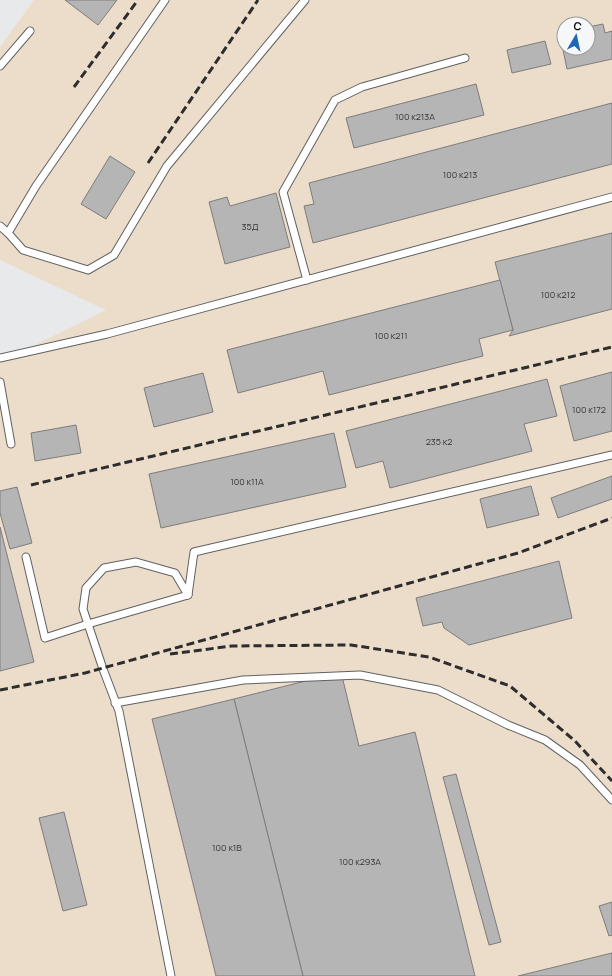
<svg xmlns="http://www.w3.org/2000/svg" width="612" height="976" font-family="Manrope,sans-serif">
<rect width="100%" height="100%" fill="#e8e9eb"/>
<path fill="#ecddca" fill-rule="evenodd" d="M34,0H612V976H0V362L106,310L0,260V47ZM564,24H588V48H564Z"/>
<g fill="#b6b5b5" stroke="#7e7c7c">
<polygon points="65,0 117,0 98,25"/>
<polygon points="603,24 605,33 612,31 612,59 567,69 562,45 564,44 564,48 588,48 588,27"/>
<polygon points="545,41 551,64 512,73 507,50"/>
<polygon points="476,84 484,115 354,148 346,118"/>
<polygon points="612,103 612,164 313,243 304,206 314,204 309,183"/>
<polygon points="110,156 135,172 106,219 81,204"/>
<polygon points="276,193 290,247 225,264 209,202 227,197 230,206"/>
<polygon points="612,233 612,309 509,336 513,330 495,262"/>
<polygon points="500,280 513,330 479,339 483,356 329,395 323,371 238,393 227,350"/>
<polygon points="612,372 612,431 574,441 560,386"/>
<polygon points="203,373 213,412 154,427 144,388"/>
<polygon points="547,379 557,416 524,424 532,451 390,488 383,461 356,468 346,431"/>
<polygon points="76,425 81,453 35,461 31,433"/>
<polygon points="334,433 346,487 161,528 149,474"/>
<polygon points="612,476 612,499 558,518 551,498"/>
<polygon points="531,486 539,515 487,528 480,499"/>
<polygon points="17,487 32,543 10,549 0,513 0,491"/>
<polygon points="0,527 34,662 0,671"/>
<polygon points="559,561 572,618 469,645 444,628 442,622 423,626 416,598"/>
<polygon points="341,672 359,746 415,732 475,976 303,976 234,699"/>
<polygon points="234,699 303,976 216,976 152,719"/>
<polygon points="456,774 501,942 489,945 443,777"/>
<polygon points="64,812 87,905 63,911 39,818"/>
<polygon points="612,902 612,935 609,936 599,906"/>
<polygon points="612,953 612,976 518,976"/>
</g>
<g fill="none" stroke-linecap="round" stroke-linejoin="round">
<g stroke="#606162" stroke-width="9">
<g id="lane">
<polyline points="165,0 36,186 8,233 23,250 88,270 114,255 167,166 305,0"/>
<polyline points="0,66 30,31"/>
<polyline points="0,226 8,233"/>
<polyline points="307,280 283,192 335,100 362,87 465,58"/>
<polyline points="0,358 107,334 612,197"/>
<polyline points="0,382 11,444"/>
<polyline points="26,557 45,638 88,624 188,595 194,552 612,455"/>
<polyline points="115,703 243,680 360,675 438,690 508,725 545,740 580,765 612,800"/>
<polyline points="171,976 119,711 103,669 83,609 86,588 104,568 136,562 175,573 188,595"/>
</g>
</g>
<use href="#lane" stroke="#fff" stroke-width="7"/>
<g stroke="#2d2d2e" stroke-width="3" stroke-dasharray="8 4" stroke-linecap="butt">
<polyline points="74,87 138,0"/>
<polyline points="148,163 258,0"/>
<polyline points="31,485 612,347"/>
<polyline points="170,654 232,646 351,645 429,657 510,686 575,741 612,781"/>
<polyline points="0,690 85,673 518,553 612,518"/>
</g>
</g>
<g text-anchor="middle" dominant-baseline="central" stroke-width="3" stroke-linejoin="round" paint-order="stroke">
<g font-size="9" fill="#363637">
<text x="415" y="116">100 к213А</text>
<text x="460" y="174">100 к213</text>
<text x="250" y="226">35Д</text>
<text x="558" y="294">100 к212</text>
<text x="391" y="335">100 к211</text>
<text x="589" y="409">100 к172</text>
<text x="439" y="441">235 к2</text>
<text x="247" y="481">100 к11А</text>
<text x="227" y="847">100 к1В</text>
<text x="360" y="861">100 к293А</text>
</g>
</g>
<g transform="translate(576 36) rotate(9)"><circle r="19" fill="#f6f7f8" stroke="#98999a"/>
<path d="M0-3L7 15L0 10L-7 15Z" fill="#2067b7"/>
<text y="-6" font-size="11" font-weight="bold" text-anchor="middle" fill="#0c0c0d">С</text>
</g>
</svg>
